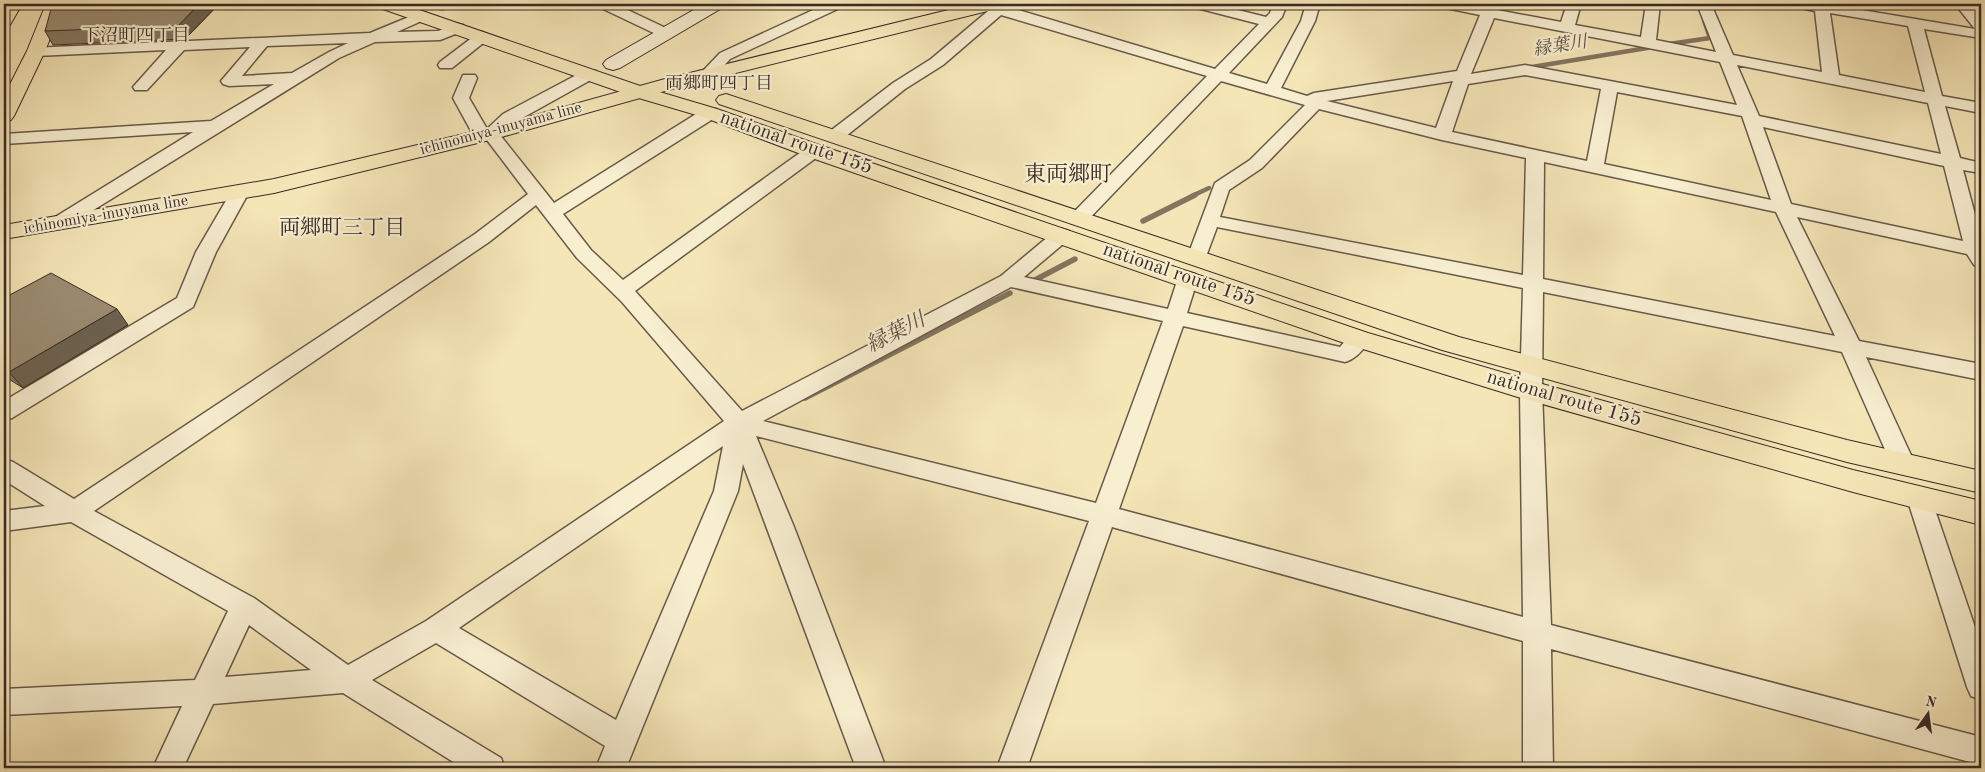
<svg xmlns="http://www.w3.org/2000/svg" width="1985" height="772" font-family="'Old Standard TT','Noto Serif JP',serif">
<rect width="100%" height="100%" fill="#f5e6b8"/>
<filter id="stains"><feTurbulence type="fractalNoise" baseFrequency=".004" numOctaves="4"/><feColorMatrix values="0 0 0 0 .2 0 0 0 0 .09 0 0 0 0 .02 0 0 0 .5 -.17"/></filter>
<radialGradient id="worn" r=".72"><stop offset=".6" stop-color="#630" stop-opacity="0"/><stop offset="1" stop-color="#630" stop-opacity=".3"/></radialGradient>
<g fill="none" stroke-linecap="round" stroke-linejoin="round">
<g stroke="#837560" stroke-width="4.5">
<polyline points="1669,44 1710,38 1704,20"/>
<polyline points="1526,68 1653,47"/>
<polyline points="1192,196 1209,188"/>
</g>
<g stroke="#837560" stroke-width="5.5">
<polyline points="1143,221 1195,195"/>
<polyline points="1031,282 1075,259"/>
<polyline points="805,398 1010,293"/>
</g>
<g stroke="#685a4a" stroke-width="3">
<g id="street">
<path d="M436,4H452C449,9 443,10 437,8Z"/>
<polygon points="597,4 615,4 670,30 673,33 670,36 660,36 599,7"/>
<polygon points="826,4 844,4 842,7 730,59 715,76 703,76 701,73 720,53"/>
<path d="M972,4H994L1005,6L1215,69L1259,24L1193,7L1191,4H1214L1266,17L1270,13L1273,4H1287L1282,17L1229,73L1267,84L1301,21L1306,4H1320L1315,21L1281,88L1307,96L1314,93L1457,71L1480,15L1441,7L1439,4H1467L1484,7L1485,4H1499L1497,10L1561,22L1567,4H1581L1575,25L1641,37L1646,4H1660L1656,40L1716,52L1697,4H1711L1733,55L1822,72L1815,11L1796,7L1794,4H1826L1975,29L1955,4H1970L1981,17V38L1924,29L1942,96L1981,103V113L1945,106L1960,158L1981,163V173L1963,170L1981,237V267L1974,265L1967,254L1797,217L1859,341L1981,364V380L1866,357L1915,464L1912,470L1903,473L1894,470L1842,352L1543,292L1542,391L1551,625L1981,737V765L1551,649L1553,768H1523V641L1112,527L1027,768H997L1089,521L756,436L794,527L886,768H856L743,464L738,491L626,768H596L605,746L436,643L372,680L501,758L505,768H463L343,693L213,704L183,768H153L182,706L4,715V689L195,680L228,611L71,522L4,531V511L45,506L4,480V459L13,462L74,499L475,234L528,194L487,140H476L453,98L463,75H475L477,78L469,98L487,129L503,114L584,71H596L598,74L596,77L515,122L500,135L554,203L704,109H716L718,113L716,117L563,214L591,250L623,280L808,147L814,146L820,147L823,151L820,155L635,291L742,411L1001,276L1055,231L1062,229L1069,231L1072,235L1069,239L1024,277L1168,309L1178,278L1181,274L1188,272L1195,274L1198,278L1187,313L1340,347C1349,337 1353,330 1367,334L1370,339C1364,349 1356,359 1345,362L1183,326L1119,509L1523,617L1520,391L1523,288L1217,227L1204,262L1197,264L1190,262L1187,258L1215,183L1250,160L1305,105L1221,81L1085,223L1078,225L1071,223L1069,219L1071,215L1207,76L1001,15L943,65L905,89L841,140L835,141L829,140L826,136L829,132L893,83L931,59L988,11L974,7ZM1830,13L1908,26L1925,92L1839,75ZM1494,18L1720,62L1737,105L1525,65L1471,74ZM1737,65L1928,103L1941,154L1759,116ZM1525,75L1601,89L1587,161L1452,132L1468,84ZM1453,81L1436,128L1327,101ZM1617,92L1742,116L1771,200L1604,164ZM1319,109L1442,140L1526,158L1523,275L1220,217L1229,190L1262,168ZM1763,127L1944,166L1963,241L1791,204ZM1544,162L1776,212L1835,336L1543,279ZM536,205L577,258L622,302L724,421L426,621L348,665L254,598L94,511L489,242ZM1011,287L1163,321L1096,503L763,421ZM723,446L714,491L616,720L459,628ZM249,625L311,670L225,677Z"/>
<path d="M421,12L426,13L428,16L426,19L397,32L438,31L458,24L463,25L465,28L463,31L440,40L375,42L339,58L66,227L59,229L52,227L49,223L52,219L193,132L4,144V134L211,121L274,84L229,86L223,84L221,81L250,47L184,50L147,90H135L133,87L166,50L36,56L31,54L28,51L31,48L370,33ZM348,43L329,52L292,73L242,76L267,46Z"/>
<polygon points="482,32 487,34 490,37 487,40 452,68 440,68 438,65 440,62 477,34"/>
<polygon points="240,186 247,188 249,192 216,252 193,307 12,418 4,420 4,401 177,298 196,252 231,192 233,188"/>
<polygon points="1919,488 1928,491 1931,498 1981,645 1981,700 1971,696 1967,687 1907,498 1910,491"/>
</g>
</g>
<g stroke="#392b26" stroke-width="2">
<polygon id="secondary" points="704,4 725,4 722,8 620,68 613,70 606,68 603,64 606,60"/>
</g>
<g stroke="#392b26" stroke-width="2">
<polygon id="primary" points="973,4 1003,4 1000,8 679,87 498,138 274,193 4,239 4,225 274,179 485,129 665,79"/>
</g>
<g stroke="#392b26" stroke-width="2">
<g id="highway">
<polygon points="4,4 22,4 10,25 4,26"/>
<polygon points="46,4 64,4 45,51 14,116 11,120 4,122 4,96 27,51"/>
<polygon points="377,4 402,4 646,88 717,109 822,146 1368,333 1535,382 1853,470 1981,501 1981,525 1853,492 1521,398 1350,345 806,156 703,117 632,96 380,8"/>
<polygon points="726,94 1459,337 1847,440 1981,471 1981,493 1847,462 1442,350 719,104 716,100 719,96"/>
</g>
</g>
<use href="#street" fill="#f8efd1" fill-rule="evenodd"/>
<use href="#secondary" fill="#f8efd1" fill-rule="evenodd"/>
<use href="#primary" fill="#f5e6b8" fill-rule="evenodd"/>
<use href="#highway" fill="#f5e6b8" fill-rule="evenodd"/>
</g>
<g fill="#857862" stroke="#392b26">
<polygon points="57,4 219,4 185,39 53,45 45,31"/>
<polygon points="4,298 128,325 23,388 4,376"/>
</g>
<g fill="#6c6250" stroke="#392b26">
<polygon points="199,4 219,4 185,39 178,26"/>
<polygon points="117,309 128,325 23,388 9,372"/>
</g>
<g fill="#9b8c72" stroke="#392b26">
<polygon points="57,4 199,4 178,26 45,31 51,9"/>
<polygon points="51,273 117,309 9,372 4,369 4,298"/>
</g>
<g text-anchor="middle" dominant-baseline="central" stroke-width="4.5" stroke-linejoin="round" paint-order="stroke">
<g font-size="16" fill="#392b26" stroke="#f8efd1">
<text transform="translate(501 129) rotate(-15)">ichinomiya-inuyama line</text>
<text transform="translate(106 215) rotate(-10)">ichinomiya-inuyama line</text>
</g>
<g font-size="18" fill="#392b26" stroke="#f8efd1">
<text x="136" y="36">下沼町四丁目</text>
<text x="719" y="84">両郷町四丁目</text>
</g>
<g font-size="18" font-style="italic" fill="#5e5043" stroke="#f8efd1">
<text transform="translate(1560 46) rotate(-9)">縁葉川</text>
</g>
<g font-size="20" fill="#392b26" stroke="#f8efd1">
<text transform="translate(796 143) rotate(19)">national route 155</text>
<text transform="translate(1179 275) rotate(19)">national route 155</text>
<text transform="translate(1564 399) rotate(16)">national route 155</text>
</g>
<g font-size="21" fill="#392b26" stroke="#f8efd1">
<text x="342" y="228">両郷町三丁目</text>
</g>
<g font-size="21" font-style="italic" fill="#5e5043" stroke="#f8efd1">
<text transform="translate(896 333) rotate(-27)">縁葉川</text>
</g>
<g font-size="22" fill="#392b26" stroke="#f8efd1">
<text x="1068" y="175">東両郷町</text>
</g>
</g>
<rect width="1985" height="772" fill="none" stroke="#f5e6b8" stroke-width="20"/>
<rect x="5" y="5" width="1975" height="762" fill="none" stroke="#392b26" stroke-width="2.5"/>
<rect x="10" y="10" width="1965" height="752" fill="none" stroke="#392b26"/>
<g transform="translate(1928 714) rotate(14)" stroke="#f8efd1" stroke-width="4" paint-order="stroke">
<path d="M0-4L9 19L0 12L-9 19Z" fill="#392b26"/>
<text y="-8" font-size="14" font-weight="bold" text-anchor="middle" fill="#392b26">N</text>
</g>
<rect width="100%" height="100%" filter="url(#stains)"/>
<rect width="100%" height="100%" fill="url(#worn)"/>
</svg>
